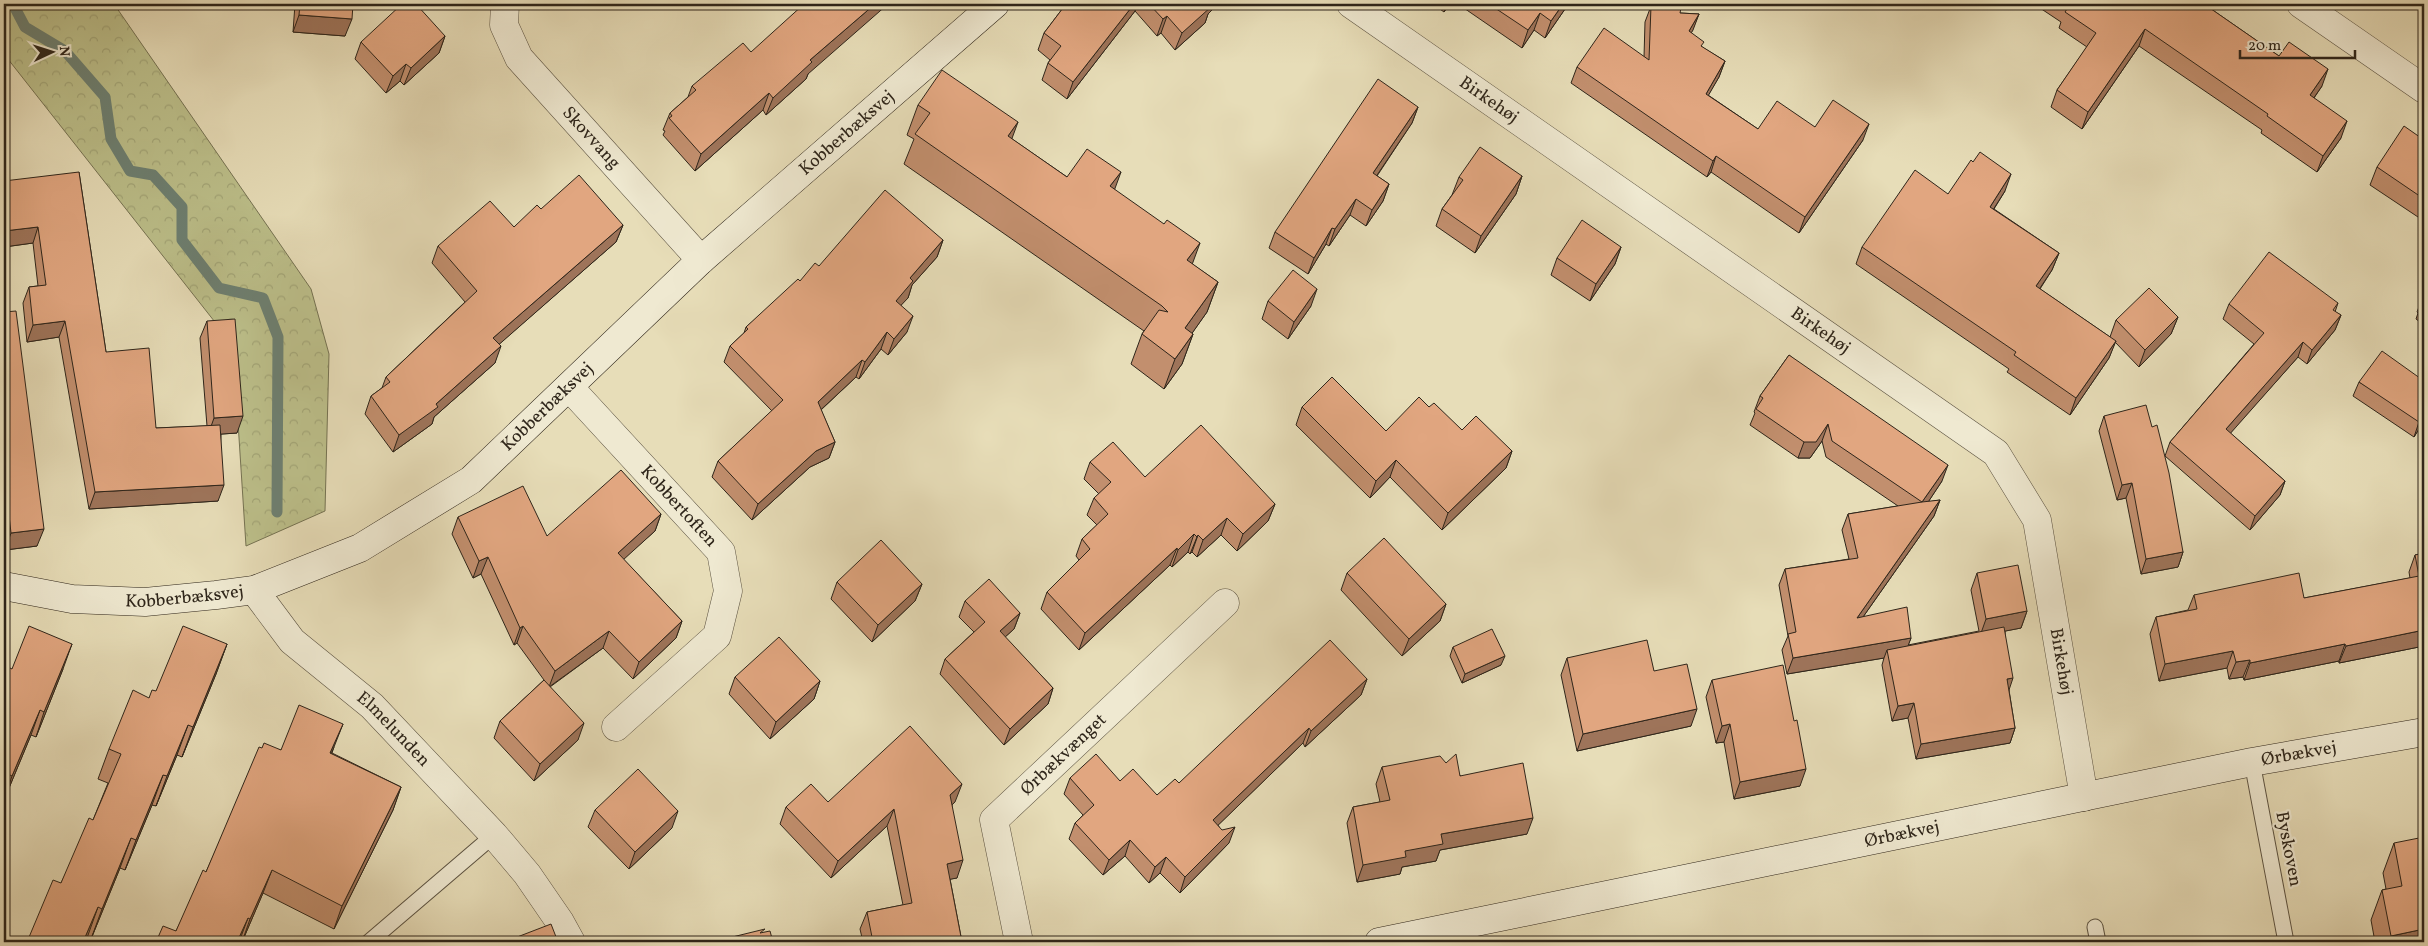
<svg xmlns="http://www.w3.org/2000/svg" width="2428" height="946" font-family="Vollkorn,serif">
<defs>
<pattern id="forest-crowns" width="20" height="18" patternUnits="userSpaceOnUse" patternTransform="scale(1.25)"><rect width="20" height="18" fill="#bcbf8a"/><path d="M2 6a3 3 0 1 1 6 0M12 15a3 3 0 1 1 6 0" fill="none" stroke="#a2a476"/></pattern>
</defs>
<rect width="100%" height="100%" fill="#e7ddb8"/>
<filter id="stains"><feTurbulence type="fractalNoise" baseFrequency=".004" numOctaves="4"/><feColorMatrix values="0 0 0 0 .2 0 0 0 0 .09 0 0 0 0 .02 0 0 0 .5 -.17"/></filter>
<radialGradient id="worn" r=".72"><stop offset=".6" stop-color="#630" stop-opacity="0"/><stop offset="1" stop-color="#630" stop-opacity=".3"/></radialGradient>
<polygon fill="url(#forest-crowns)" stroke="#757252" points="4,4 114,4 311,289 329,354 325,511 246,546 233,345 4,54"/>
<g fill="none" stroke-linecap="round" stroke-linejoin="round">
<polyline stroke="#6d8072" stroke-width="11" points="13,4 25,27 65,51 105,97 111,139 130,171 153,175 182,207 182,240 219,288 263,298 278,337 277,512"/>
<g stroke="#5c5342" stroke-width="17">
<g id="lane">
<polyline points="2252,762 2286,942"/>
<polyline points="2095,927 2098,942"/>
<polyline points="369,942 494,835"/>
</g>
</g>
<g stroke="#5c5342" stroke-width="29">
<g id="street">
<path id="s1" d="M505,4L504,25L519,58L701,260"/>
<path id="s2" d="M1351,4L1996,453L2037,520L2084,797"/>
<polyline points="2301,4 2424,89"/>
<path id="s3" d="M569,387L721,552L728,591L717,636L616,727"/>
<path id="s4" d="M254,590L292,641L372,706L494,835L527,874L560,922L571,942"/>
<path id="s5" d="M1019,942L994,820L1225,603"/>
</g>
</g>
<g stroke="#2e251a" stroke-width="29">
<g id="secondary">
<path id="s6" d="M4,586L72,599L145,602L216,595L254,590L360,548L471,480L701,260L995,4"/>
<path id="s7" d="M1379,942L2252,762L2424,732"/>
</g>
</g>
<use href="#lane" stroke="#efe9d1" stroke-width="15"/>
<use href="#street" stroke="#efe9d1" stroke-width="28"/>
<use href="#secondary" stroke="#efe9d1" stroke-width="28"/>
</g>
<g fill="#c28f6e" stroke="#2e251a">
<polygon points="295,4 353,4 345,36 293,32"/>
<polygon points="1066,4 1218,4 1208,14 1205,23 1175,50 1161,33 1157,36 1135,11 1067,99 1042,80 1048,63 1050,60 1038,50 1044,33"/>
<polygon points="1433,4 1450,4 1444,12"/>
<polygon points="1458,4 1567,4 1565,9 1545,38 1534,30 1522,48"/>
<polygon points="2034,4 2204,4 2322,86 2314,98 2341,138 2317,172 2261,133 2262,130 2139,46 2082,129 2051,107 2057,90 2087,47 2059,28 2061,22"/>
<polygon points="1651,6 1680,13 1699,14 1691,33 1702,47 1725,61 1719,77 1708,95 1758,129 1815,127 1863,140 1799,233 1711,172 1707,177 1571,83 1577,67 1644,57 1645,22"/>
<polygon points="2424,10 2424,24 2420,21"/>
<polygon points="445,36 439,53 404,85 400,81 386,93 355,59 361,42"/>
<polygon points="751,52 808,74 806,79 766,115 763,110 695,171 663,135 665,131 663,130 670,113 688,97 692,86"/>
<polygon points="918,105 1012,139 1067,177 1114,189 1192,264 1218,282 1207,312 1192,333 1193,334 1182,364 1164,389 1131,364 1142,334 1144,331 904,164 914,139 907,135"/>
<polygon points="1418,107 1412,123 1377,176 1389,184 1383,201 1366,226 1350,215 1329,246 1326,244 1308,274 1269,248 1275,232"/>
<polygon points="2424,140 2424,221 2370,185 2377,167"/>
<polygon points="79,172 106,352 156,428 207,426 200,338 207,321 237,433 221,434 218,501 89,509 59,337 27,342 23,303 29,287 38,286 33,243 4,247"/>
<polygon points="1522,176 1516,194 1475,253 1436,226 1442,209 1452,195 1459,177"/>
<polygon points="2005,191 1994,209 2059,253 2052,270 2040,289 2110,337 2116,320 2178,317 2171,334 2139,367 2115,342 2109,358 2070,415 2007,372 2009,369 1856,264 1862,247 1948,194"/>
<polygon points="541,209 623,225 616,242 499,344 495,363 434,417 432,424 393,452 365,414 371,396 382,388 386,377 465,302 432,263 438,246 514,227"/>
<polygon points="943,240 937,257 912,285 908,298 901,305 907,332 888,355 881,349 859,379 856,377 821,410 835,442 829,458 810,467 752,520 712,477 718,461 772,411 724,362 730,346 744,333 746,327 819,266"/>
<polygon points="1621,247 1615,264 1590,301 1551,275 1557,258"/>
<polygon points="2424,294 2424,325 2416,319 2418,313 2417,312"/>
<polygon points="1268,301 1311,306 1288,339 1262,319"/>
<polygon points="2338,303 2335,312 2341,315 2335,330 2307,364 2298,357 2230,433 2285,481 2280,495 2250,530 2165,456 2170,442 2254,344 2223,319 2229,304"/>
<polygon points="4,312 37,546 5,550 4,539"/>
<polygon points="1789,355 1942,481 1928,502 1940,500 1934,516 1863,617 1911,638 1908,645 1979,631 1971,590 1977,573 2027,611 2021,628 2005,631 2009,690 2015,728 2010,743 1916,759 1908,718 1892,721 1882,665 1884,658 1787,674 1782,650 1788,636 1779,585 1785,569 1849,559 1842,530 1848,514 1898,506 1826,457 1822,441 1810,458 1798,458 1750,425 1755,413 1754,412 1760,396"/>
<polygon points="2359,382 2424,421 2414,437 2353,396"/>
<polygon points="1302,407 1386,431 1429,407 1462,430 1512,451 1506,468 1442,530 1390,477 1370,498 1296,425"/>
<polygon points="2104,416 2183,552 2178,567 2141,574 2126,498 2117,500 2099,431"/>
<polygon points="1090,462 1145,477 1275,504 1268,521 1237,551 1221,535 1197,557 1192,552 1190,554 1188,552 1172,567 1170,565 1079,650 1041,609 1047,592 1079,560 1076,556 1082,539 1097,525 1087,515 1094,498 1099,494 1084,479"/>
<polygon points="661,514 655,531 623,559 682,621 676,638 633,679 603,648 550,687 578,740 534,781 494,738 500,721 544,680 517,643 514,645 481,574 473,578 452,534 458,517 547,536"/>
<polygon points="2424,553 2424,646 2339,663 2339,661 2244,680 2243,677 2229,679 2227,668 2159,681 2150,634 2156,617 2188,610 2194,595 2304,598 2410,578 2409,572 2415,555"/>
<polygon points="1347,573 1446,604 1440,621 1402,656 1341,590"/>
<polygon points="837,582 922,584 915,601 872,642 831,599"/>
<polygon points="965,601 1020,613 1014,629 1005,637 1053,688 1048,704 1004,745 940,674 945,659 974,632 959,617"/>
<polygon points="227,644 216,674 182,757 177,755 156,806 152,805 125,870 120,868 91,939 87,938 61,883 93,820 108,783 98,779 109,749 149,698"/>
<polygon points="1453,647 1501,665 1462,683 1450,656"/>
<polygon points="1567,658 1654,671 1691,726 1577,751 1561,675"/>
<polygon points="63,669 36,737 31,735 4,800 4,677"/>
<polygon points="735,677 820,681 814,699 770,739 729,694"/>
<polygon points="1367,679 1361,695 1305,747 1303,743 1218,825 1229,843 1180,893 1160,873 1149,883 1125,856 1103,875 1069,839 1075,823 1083,815 1064,794 1070,778 1120,781 1157,795"/>
<polygon points="1712,680 1800,786 1734,799 1724,742 1716,743 1706,697"/>
<polygon points="334,747 332,753 401,787 393,810 334,929 263,893 242,942 239,941 239,942 156,942 176,931 206,872 262,748 281,750"/>
<polygon points="1446,763 1527,834 1440,850 1436,861 1402,867 1400,874 1357,882 1347,823 1353,807 1380,802 1376,784 1382,767"/>
<polygon points="828,802 955,802 952,805 957,878 950,879 962,942 863,942 860,929 867,912 903,905 887,826 831,878 780,824 786,807"/>
<polygon points="595,810 672,828 629,869 588,827"/>
<polygon points="2394,843 2424,942 2375,942 2371,920 2382,890 2386,889 2383,873"/>
</g>
<g fill="#9e745a" stroke="#2e251a">
<polygon points="875,4 888,4 808,74 806,79 766,115 773,98 810,60"/>
<polygon points="1134,4 1138,4 1135,11 1067,99 1073,82"/>
<polygon points="1209,4 1218,4 1208,14 1205,23 1175,50 1182,33"/>
<polygon points="1447,4 1450,4 1444,12"/>
<polygon points="1563,4 1567,4 1565,9 1545,38 1551,21"/>
<polygon points="1540,13 1534,30 1522,48 1528,30"/>
<polygon points="1699,14 1693,30 1683,47 1689,31"/>
<polygon points="299,15 352,19 345,36 293,32"/>
<polygon points="1167,16 1161,33 1157,36 1163,19"/>
<polygon points="2145,29 2139,46 2082,129 2088,112"/>
<polygon points="445,36 439,53 404,85 411,68"/>
<polygon points="1725,61 1719,77 1700,110 1706,94"/>
<polygon points="406,64 400,81 386,93 393,76"/>
<polygon points="2328,69 2322,86 2304,112 2310,95"/>
<polygon points="769,93 763,110 695,171 701,154"/>
<polygon points="1418,107 1412,123 1367,190 1373,173"/>
<polygon points="2347,121 2341,138 2317,172 2323,156"/>
<polygon points="1018,122 1007,152 1008,136"/>
<polygon points="1869,124 1863,140 1799,233 1805,217"/>
<polygon points="1716,156 1711,172 1707,177 1713,161"/>
<polygon points="1121,172 1110,202 1110,186"/>
<polygon points="2011,174 2005,191 1984,224 1990,207"/>
<polygon points="1522,176 1516,194 1475,253 1481,236"/>
<polygon points="1389,184 1383,201 1366,226 1372,210"/>
<polygon points="1356,199 1350,215 1329,246 1335,229"/>
<polygon points="623,225 616,242 487,355 493,338"/>
<polygon points="38,227 33,243 4,247 4,231"/>
<polygon points="1332,228 1326,244 1308,274 1314,258"/>
<polygon points="943,240 937,257 912,285 908,298 890,317 896,301 910,278"/>
<polygon points="1200,243 1189,273 1187,260"/>
<polygon points="1621,247 1615,264 1590,301 1596,284"/>
<polygon points="2059,253 2052,270 2030,303 2036,286"/>
<polygon points="1218,282 1207,312 1174,359 1185,328"/>
<polygon points="1317,289 1311,306 1288,339 1294,322"/>
<polygon points="2341,315 2335,330 2307,364 2312,350"/>
<polygon points="913,316 907,332 888,355 894,339"/>
<polygon points="2178,317 2171,334 2139,367 2145,350"/>
<polygon points="65,321 59,337 27,342 33,325"/>
<polygon points="887,332 881,349 859,379 865,362"/>
<polygon points="1193,334 1182,364 1164,389 1175,359"/>
<polygon points="2116,341 2109,358 2070,415 2076,398"/>
<polygon points="2303,342 2298,357 2221,444 2226,429"/>
<polygon points="501,346 495,363 434,417 432,424 393,452 399,435 436,404"/>
<polygon points="862,360 856,377 812,418 818,402"/>
<polygon points="2424,414 2424,421 2414,437 2419,422"/>
<polygon points="243,416 237,433 208,435 214,418"/>
<polygon points="1828,424 1822,441 1810,458 1798,458 1804,442"/>
<polygon points="835,442 829,458 810,467 752,520 758,504 816,451"/>
<polygon points="1512,451 1506,468 1442,530 1448,513"/>
<polygon points="1396,460 1390,477 1370,498 1376,481"/>
<polygon points="1948,465 1942,481 1917,519 1922,502"/>
<polygon points="2285,481 2280,495 2250,530 2255,516"/>
<polygon points="2132,483 2126,498 2117,500 2122,485"/>
<polygon points="224,485 218,501 89,509 95,492"/>
<polygon points="1940,500 1934,516 1851,634 1857,618"/>
<polygon points="1275,504 1268,521 1237,551 1243,534"/>
<polygon points="661,514 655,531 612,570 618,553"/>
<polygon points="1227,518 1221,535 1197,557 1203,540"/>
<polygon points="44,529 37,546 5,550 11,533"/>
<polygon points="1194,534 1188,552 1172,567 1178,550"/>
<polygon points="1198,535 1192,552 1190,554 1197,537"/>
<polygon points="1177,548 1170,565 1079,650 1085,633"/>
<polygon points="2183,552 2178,567 2141,574 2146,559"/>
<polygon points="488,557 481,574 473,578 479,561"/>
<polygon points="922,584 915,601 872,642 878,625"/>
<polygon points="1446,604 1440,621 1402,656 1409,639"/>
<polygon points="2027,611 2021,628 1980,636 1986,619"/>
<polygon points="1020,613 1014,629 994,647 1000,631"/>
<polygon points="682,621 676,638 633,679 639,662"/>
<polygon points="523,626 517,643 514,645 520,628"/>
<polygon points="2424,630 2424,646 2339,663 2346,646"/>
<polygon points="609,631 603,648 549,687 555,671"/>
<polygon points="1911,638 1905,654 1887,650 1884,658 1787,674 1793,658"/>
<polygon points="72,644 63,669 36,737 44,712"/>
<polygon points="227,644 216,674 182,757 193,727"/>
<polygon points="2345,644 2339,661 2244,680 2250,663"/>
<polygon points="2233,651 2227,668 2159,681 2165,664"/>
<polygon points="1505,656 1501,665 1462,683 1465,674"/>
<polygon points="2250,660 2243,677 2229,679 2236,662"/>
<polygon points="2013,678 2008,693 2007,679"/>
<polygon points="1367,679 1361,695 1305,747 1311,731"/>
<polygon points="820,681 814,699 770,739 776,722"/>
<polygon points="1053,688 1048,704 1004,745 1010,729"/>
<polygon points="1914,703 1908,718 1892,721 1898,706"/>
<polygon points="1697,709 1691,726 1577,751 1583,734"/>
<polygon points="40,710 31,735 4,800 12,776"/>
<polygon points="584,723 578,740 534,781 540,764"/>
<polygon points="343,724 334,747 322,775 330,753"/>
<polygon points="1730,724 1724,742 1716,743 1722,726"/>
<polygon points="188,725 177,755 156,806 167,776"/>
<polygon points="1309,728 1303,743 1207,836 1213,820"/>
<polygon points="2015,728 2010,743 1916,759 1921,744"/>
<polygon points="1806,769 1800,786 1734,799 1740,782"/>
<polygon points="163,775 152,805 125,870 136,840"/>
<polygon points="962,784 955,802 944,812 950,795"/>
<polygon points="401,787 393,810 334,929 342,906"/>
<polygon points="894,809 887,826 831,878 838,861"/>
<polygon points="678,811 672,828 629,869 635,852"/>
<polygon points="1533,818 1527,834 1440,850 1436,861 1402,867 1400,874 1357,882 1363,865 1405,851 1441,834"/>
<polygon points="1235,827 1229,843 1180,893 1185,877"/>
<polygon points="131,838 120,868 91,939 102,909"/>
<polygon points="1130,840 1125,856 1103,875 1109,860"/>
<polygon points="1166,857 1160,873 1149,883 1155,867"/>
<polygon points="963,860 957,878 941,881 947,864"/>
<polygon points="272,870 263,893 242,942 250,919"/>
<polygon points="98,907 87,938 85,942 83,942"/>
<polygon points="248,918 239,942 237,942"/>
<polygon points="2424,929 2424,942 2388,942 2391,936"/>
</g>
<g fill="#e1a680" stroke="#2e251a">
<polygon points="300,4 353,4 352,19 299,15"/>
<polygon points="402,4 416,4 445,36 411,68 406,64 393,76 361,42"/>
<polygon points="804,4 875,4 810,60 812,62 773,98 769,93 701,154 669,118 672,116 670,113 696,90 692,86 743,43 751,52"/>
<polygon points="1066,4 1134,4 1073,82 1048,63 1061,46 1044,33"/>
<polygon points="1149,4 1210,4 1212,6 1182,33 1167,16 1163,19"/>
<polygon points="1489,4 1563,4 1551,21 1540,13 1528,30"/>
<polygon points="2065,4 2204,4 2279,56 2289,42 2328,69 2310,95 2347,121 2323,156 2267,116 2268,114 2145,29 2088,112 2057,90 2096,33 2065,12 2069,6"/>
<polygon points="1651,6 1681,8 1680,13 1699,14 1689,31 1704,42 1701,46 1725,61 1706,94 1758,129 1777,101 1815,127 1833,100 1869,124 1805,217 1716,156 1713,161 1577,67 1604,28 1649,60"/>
<polygon points="942,70 1018,122 1008,136 1067,177 1087,149 1121,172 1110,186 1164,224 1167,220 1200,243 1187,260 1218,282 1185,328 1193,334 1175,359 1142,334 1159,310 1168,312 1162,306 915,134 930,113 918,105"/>
<polygon points="1378,79 1418,107 1373,173 1389,184 1372,210 1356,199 1335,229 1332,228 1314,258 1275,232"/>
<polygon points="2404,126 2424,140 2424,199 2377,167"/>
<polygon points="1480,147 1522,176 1481,236 1442,209 1463,180 1459,177"/>
<polygon points="1980,152 2011,174 1990,207 2059,253 2036,286 2116,341 2076,398 2014,355 2016,352 1862,247 1915,170 1948,194 1971,160 1973,162"/>
<polygon points="79,172 106,352 149,348 156,428 220,425 224,485 95,492 65,321 33,325 29,287 46,285 38,227 4,231 4,181"/>
<polygon points="579,175 623,225 493,338 501,346 436,404 438,407 399,435 371,396 390,382 386,377 477,291 438,246 490,201 514,227 537,205 541,209"/>
<polygon points="885,190 943,240 910,278 913,281 896,301 913,316 894,339 887,332 865,362 862,360 818,402 835,442 816,451 758,504 718,461 783,400 730,346 748,329 746,327 798,279 800,281 815,263 819,266"/>
<polygon points="1582,220 1621,247 1596,284 1557,258"/>
<polygon points="2269,252 2338,303 2333,310 2341,315 2312,350 2303,342 2226,429 2285,481 2255,516 2170,442 2264,333 2229,304"/>
<polygon points="1293,270 1317,289 1294,322 1268,301"/>
<polygon points="2149,288 2178,317 2145,350 2116,320"/>
<polygon points="16,311 44,529 11,533 4,471 4,312"/>
<polygon points="235,319 243,416 214,418 207,321"/>
<polygon points="2382,351 2424,381 2424,414 2419,422 2359,382"/>
<polygon points="1789,355 1948,465 1922,502 1940,500 1857,618 1907,607 1911,638 1793,658 1788,634 1796,632 1785,569 1858,558 1848,514 1922,502 1832,441 1828,424 1816,442 1804,442 1756,409 1763,398 1760,396"/>
<polygon points="1332,377 1386,431 1419,397 1429,407 1434,403 1462,430 1476,416 1512,451 1448,513 1396,460 1376,481 1302,407"/>
<polygon points="2146,405 2152,427 2157,425 2169,473 2183,552 2146,559 2132,483 2122,485 2104,416"/>
<polygon points="1201,425 1275,504 1243,534 1227,518 1203,540 1198,535 1197,537 1194,534 1178,550 1177,548 1085,633 1047,592 1090,549 1082,539 1108,514 1094,498 1111,482 1090,462 1113,442 1145,477"/>
<polygon points="621,470 661,514 618,553 682,621 639,662 609,631 555,671 523,626 520,628 488,557 479,561 458,517 523,486 547,536"/>
<polygon points="1384,538 1446,604 1409,639 1347,573"/>
<polygon points="881,540 922,584 878,625 837,582"/>
<polygon points="2424,553 2424,630 2346,646 2345,644 2250,663 2250,660 2236,662 2233,651 2165,664 2156,617 2197,609 2194,595 2299,573 2304,598 2419,576 2415,555"/>
<polygon points="2018,565 2027,611 1986,619 1977,573"/>
<polygon points="989,579 1020,613 1000,631 1053,688 1010,729 945,659 985,622 965,601"/>
<polygon points="29,626 72,644 44,712 40,710 12,776 8,774 4,786 4,677 8,667 12,669"/>
<polygon points="183,626 227,644 193,727 188,725 167,776 163,775 136,840 131,838 102,909 98,907 83,942 27,942 53,880 61,883 89,818 93,820 121,754 109,749 133,690 149,698 152,690 156,691"/>
<polygon points="2004,627 2013,678 2007,679 2015,728 1921,744 1914,703 1898,706 1887,650"/>
<polygon points="1492,629 1505,656 1465,674 1453,647"/>
<polygon points="779,637 820,681 776,722 735,677"/>
<polygon points="1330,640 1367,679 1311,731 1309,728 1213,820 1222,830 1235,827 1185,877 1166,857 1155,867 1130,840 1109,860 1075,823 1094,805 1070,778 1096,754 1120,781 1133,769 1157,795 1175,779 1179,783"/>
<polygon points="1647,640 1654,671 1687,664 1697,709 1583,734 1567,658"/>
<polygon points="1783,665 1794,721 1797,720 1806,769 1740,782 1730,724 1722,726 1712,680"/>
<polygon points="544,680 584,723 540,764 500,721"/>
<polygon points="299,705 343,724 330,753 401,787 342,906 272,870 250,919 248,918 237,942 156,942 163,926 176,931 203,870 206,872 259,747 262,748 264,743 281,750"/>
<polygon points="910,726 962,784 950,795 963,860 947,864 962,942 873,942 867,912 912,903 894,809 838,861 786,807 811,784 828,802"/>
<polygon points="1456,754 1460,776 1523,763 1533,818 1441,834 1443,844 1405,851 1406,857 1363,865 1353,807 1390,800 1382,767 1440,756 1446,763"/>
<polygon points="638,769 678,811 635,852 595,810"/>
<polygon points="2424,837 2424,929 2391,936 2382,890 2402,886 2394,843"/>
<polygon points="551,924 558,942 513,942 512,939"/>
<polygon points="765,929 760,933 770,931 773,942 712,942"/>
</g>
<g text-anchor="middle" dominant-baseline="central" stroke-width="4.5" stroke-linejoin="round" paint-order="stroke">
<g font-size="18" fill="#2e251a" stroke="#efe9d1">
<text stroke="none"><textPath href="#s2" startOffset="168">Birkehøj</textPath></text>
<text stroke="none"><textPath href="#s6" startOffset="1008">Kobberbæksvej</textPath></text>
<text stroke="none"><textPath href="#s1" startOffset="165">Skovvang</textPath></text>
<text stroke="none"><textPath href="#s2" startOffset="572">Birkehøj</textPath></text>
<text stroke="none"><textPath href="#s6" startOffset="602">Kobberbæksvej</textPath></text>
<text stroke="none"><textPath href="#s3" startOffset="162">Kobbertoften</textPath></text>
<text stroke="none"><textPath href="#s6" startOffset="182">Kobberbæksvej</textPath></text>
<text stroke="none"><textPath href="#s2" startOffset="1008">Birkehøj</textPath></text>
<text stroke="none"><textPath href="#s4" startOffset="198">Elmelunden</textPath></text>
<text stroke="none"><textPath href="#s5" startOffset="220">Ørbækvænget</textPath></text>
<text stroke="none"><textPath href="#s7" startOffset="939">Ørbækvej</textPath></text>
<text stroke="none"><textPath href="#s7" startOffset="534">Ørbækvej</textPath></text>
<text transform="translate(2288 849) rotate(79)">Byskoven</text>
</g>
</g>
<rect width="2428" height="946" fill="none" stroke="#e7ddb8" stroke-width="20"/>
<rect x="5" y="5" width="2418" height="936" fill="none" stroke="#2e251a" stroke-width="2.5"/>
<rect x="10" y="10" width="2408" height="926" fill="none" stroke="#2e251a"/>
<g transform="translate(52 52) rotate(86)" stroke="#efe9d1" stroke-width="4" paint-order="stroke">
<path d="M0-4L9 19L0 12L-9 19Z" fill="#2e251a"/>
<text y="-8" font-size="14" font-weight="bold" text-anchor="middle" fill="#2e251a">N</text>
</g>
<path d="M2240 50v8h115v-8" fill="none" stroke="#2e251a" stroke-width="2.5"/>
<text x="2248" y="50" font-size="15" fill="#2e251a" stroke="#efe9d1" stroke-width="4" paint-order="stroke">20 m</text>
<rect width="100%" height="100%" filter="url(#stains)"/>
<rect width="100%" height="100%" fill="url(#worn)"/>
</svg>
